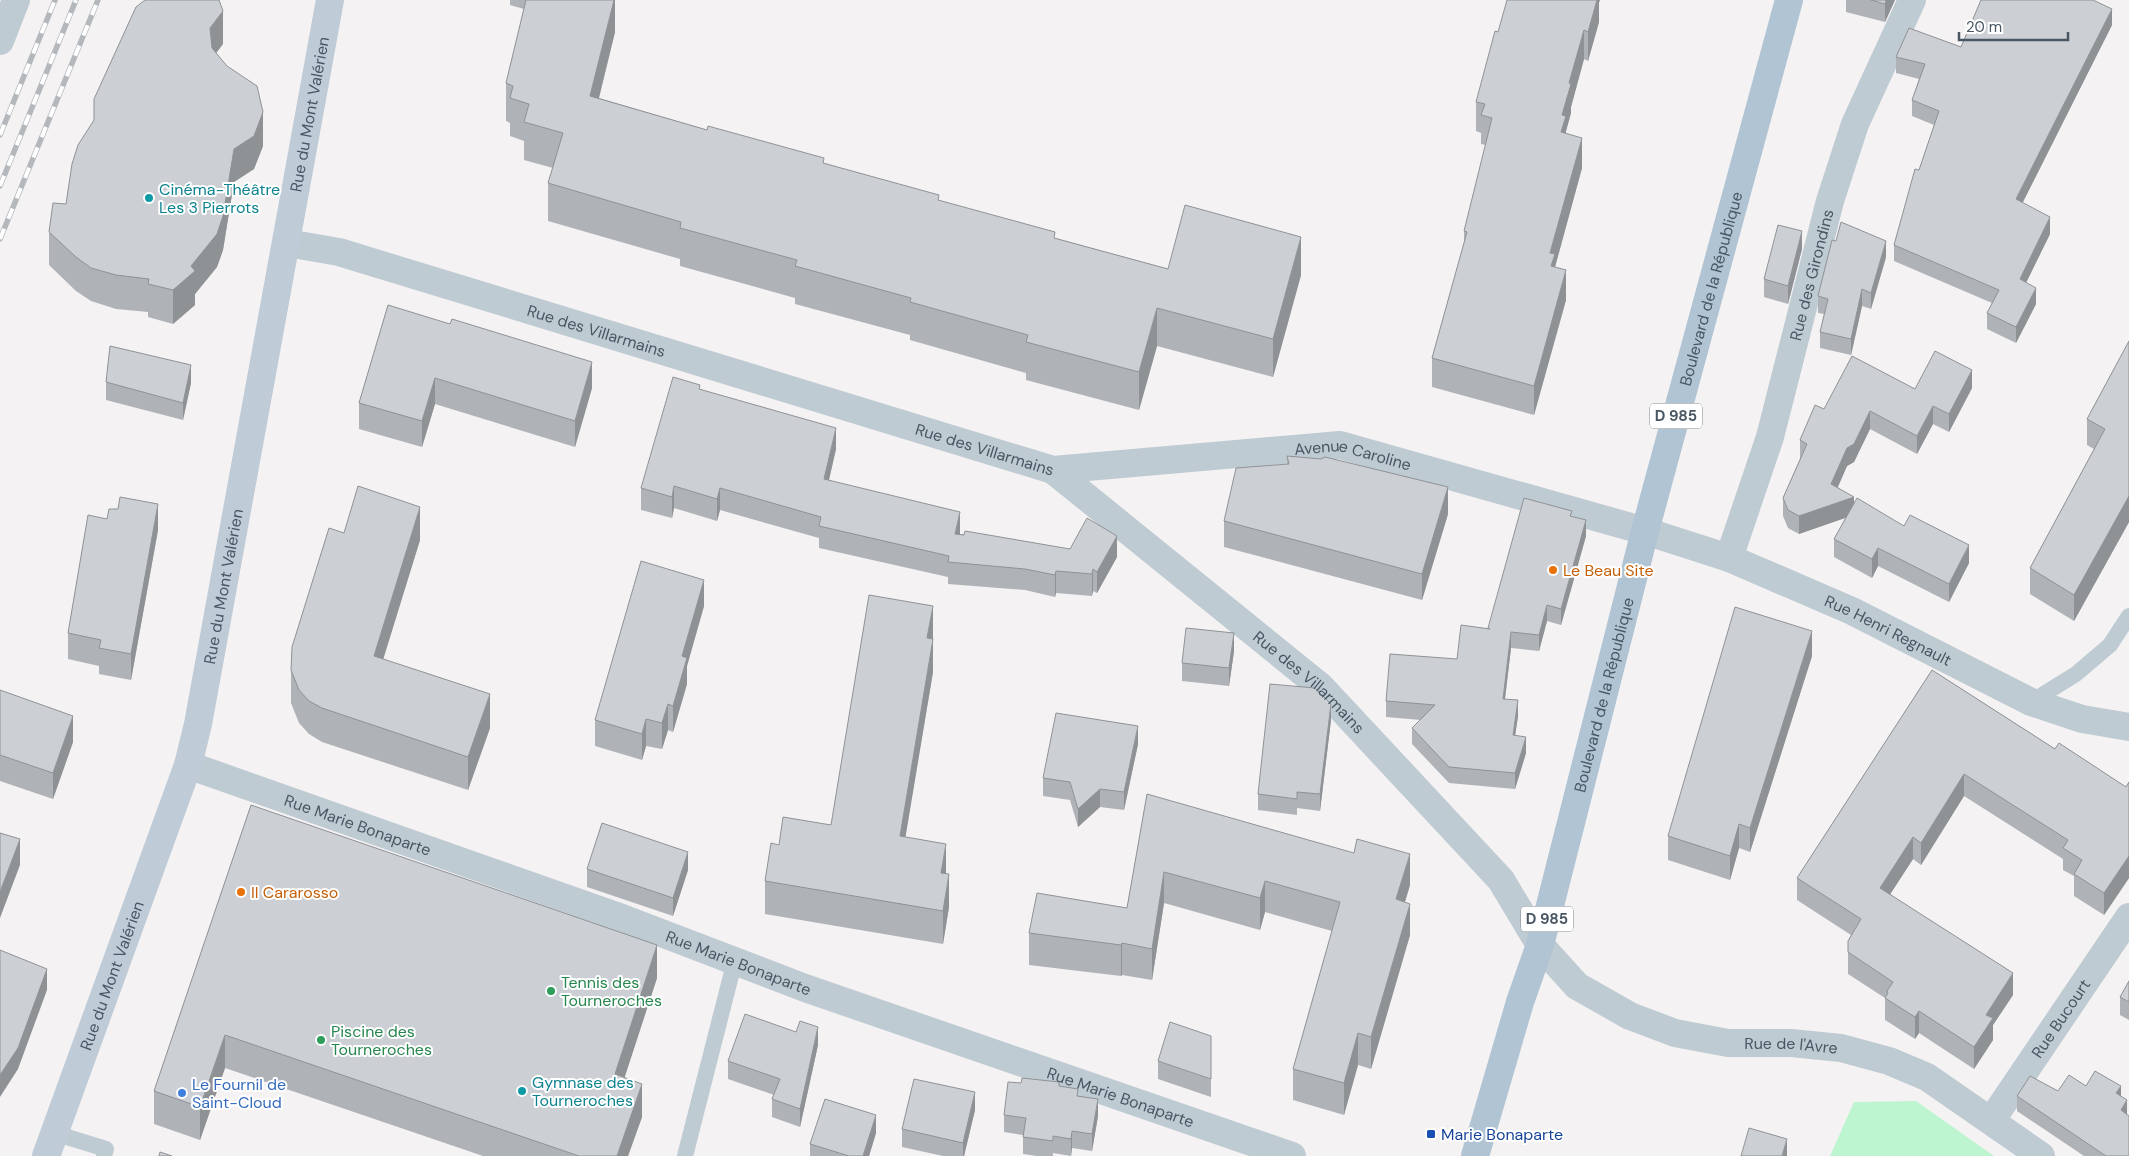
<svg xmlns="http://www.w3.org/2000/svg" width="2129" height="1156" font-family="'DM Sans',sans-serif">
<rect width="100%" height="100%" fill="#f5f2f3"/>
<polygon fill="#bef5d1" points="1916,1101 1994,1156 1830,1156 1854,1102"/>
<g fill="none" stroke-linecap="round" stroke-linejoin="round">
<g stroke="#bfcbd3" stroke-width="16">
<polyline points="2031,702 2076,674 2110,645 2129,616"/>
<polyline points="54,1133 106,1149 104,1156"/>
<polyline points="685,1156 735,960"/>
</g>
<g stroke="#bfcbd3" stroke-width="28">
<polyline points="0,41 16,0"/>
<path id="s1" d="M287,243L339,252L1053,470L1321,687L1501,880L1540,945L1577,986L1630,1016L1675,1033L1728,1043H1791L1841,1048L1889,1061L1927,1077L2041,1156"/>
<path id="s2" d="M1053,470L1340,445L1645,531L1729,558L1852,611L2031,702L2082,719L2129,727"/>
<path id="s3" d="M1729,558L1770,437L1830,201L1855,124L1912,0"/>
<path id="s4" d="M188,765L622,918L805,988L1292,1156"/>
<path id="s5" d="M1991,1121L2129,917"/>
</g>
<path stroke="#bfccd8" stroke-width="28" id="s6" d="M46,1156L188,765L198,724L330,0"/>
<path stroke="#b0c4d4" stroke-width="28" id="s7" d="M1475,1156L1520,1002L1540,945L1645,531L1789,0"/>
<g stroke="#b4b8bd" stroke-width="5.5">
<g id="rail">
<polyline points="0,135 55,0"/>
<polyline points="0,186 76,0"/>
<polyline points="0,239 98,0"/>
</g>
</g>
<use href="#rail" stroke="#fff" stroke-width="4" stroke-dasharray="11" stroke-linecap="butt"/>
</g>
<g fill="#afb3b7">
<polygon points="510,0 615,0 615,32 599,98 707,130 824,163 1055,238 1168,269 1301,275 1273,377 1157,346 1139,410 1026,380 1026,373 910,340 910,335 795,304 795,298 680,266 680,259 548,221 548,183 553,168 524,160 524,141 510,136 510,123 506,121 506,83 524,9 510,5"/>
<polygon points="1846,0 1895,0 1885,22 1846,12"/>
<polygon points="1599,3 1599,22 1588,61 1584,59 1571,107 1571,113 1566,131 1566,134 1582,168 1555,267 1566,300 1534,415 1432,387 1432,358 1464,243 1464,231 1486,145 1481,144 1481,133 1476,131 1476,102 1498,32"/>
<polygon points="2112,25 2022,203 2050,234 2026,283 2036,304 2016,343 1987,329 1987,313 1992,303 1894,261 1894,245 1934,125 1912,116 1912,100 1919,79 1896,73 1896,57"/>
<polygon points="223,44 216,53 263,146 254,169 234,182 223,250 217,267 195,294 195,305 173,324 148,317 148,312 116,309 91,301 76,291 49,265 49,232 66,204 94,120"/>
<polygon points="1802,249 1788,304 1764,297 1764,279"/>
<polygon points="1886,257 1871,309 1862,306 1851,355 1820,348 1820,332 1824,314 1818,313 1818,296"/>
<polygon points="388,305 592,388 575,447 435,404 422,447 359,429 359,403"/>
<polygon points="2129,341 2129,522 2074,621 2030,594 2030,568 2094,449 2087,445 2087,419"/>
<polygon points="106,382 191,383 183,420 106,400"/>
<polygon points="1972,388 1949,432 1933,424 1917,454 1870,429 1854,462 1847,466 1838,487 1854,504 1969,563 1949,602 1878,566 1872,578 1834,557 1834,539 1846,517 1799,534 1788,528 1783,516 1783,498 1800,459 1800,440 1824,409 1915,389"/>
<polygon points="700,389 836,449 829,480 960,534 1117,557 1097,593 1093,591 1092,596 1056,593 1055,597 1025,590 948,584 948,577 819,548 819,538 720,510 717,521 674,508 672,518 641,510 641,488"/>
<polygon points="1287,456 1321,459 1448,514 1422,600 1224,547 1224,521 1287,465"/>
<polygon points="118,509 158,530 131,680 99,674 99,666 68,659 68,633 107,519"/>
<polygon points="1572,516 1586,536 1561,625 1547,621 1539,651 1511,648 1505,699 1518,716 1515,735 1526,753 1515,789 1449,783 1412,744 1412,728 1421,720 1386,717 1386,701 1457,659 1488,628"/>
<polygon points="344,533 420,540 383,659 490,728 468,790 322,742 309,734 299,723 291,703 291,670"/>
<polygon points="704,606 687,666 687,684 673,732 668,730 662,749 646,746 642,760 595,746 595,720"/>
<polygon points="933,606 933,672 905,837 946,874 949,907 943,944 765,914 765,881 779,845 831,825"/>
<polygon points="1234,651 1229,686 1182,681 1182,663"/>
<polygon points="1812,656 1750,852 1739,848 1730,880 1668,860 1668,836"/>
<polygon points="1932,670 2055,749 2126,787 2129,782 2129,878 2104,915 2074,896 2074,876 2063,870 2063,859 1964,796 1921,865 1913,859 1890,894 2013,995 1993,1025 1993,1040 1974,1069 1919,1033 1915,1039 1885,1020 1885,998 1848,974 1848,941 1851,935 1797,900 1797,878"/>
<polygon points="0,690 73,742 53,799 0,781"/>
<polygon points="1331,720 1320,811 1297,808 1297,815 1258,810 1258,794"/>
<polygon points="1138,744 1124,810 1100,807 1078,827 1070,800 1043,796 1043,778"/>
<polygon points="1147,794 1410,885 1405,902 1410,935 1371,1069 1358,1065 1344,1115 1293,1100 1293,1069 1332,931 1265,912 1260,930 1164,903 1152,980 1122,975 1121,976 1029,965 1029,933 1127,908"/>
<polygon points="251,805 657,978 624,1078 642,1117 628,1156 483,1156 225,1068 200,1140 154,1124 154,1091"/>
<polygon points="587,869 688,870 673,916 587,887"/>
<polygon points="2129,981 2129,1020 2120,1015 2120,997"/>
<polygon points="796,1032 818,1045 800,1127 772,1117 772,1099 774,1095 728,1079 728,1061"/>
<polygon points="1158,1061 1211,1079 1211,1097 1158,1079"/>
<polygon points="1059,1086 1078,1096 1098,1116 1092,1151 1072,1148 1071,1156 1053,1153 1053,1156 1037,1156 1023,1154 1023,1135 1004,1132 1004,1115"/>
<polygon points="2086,1086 2121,1096 2127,1115 2129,1156 2084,1156 2017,1111 2017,1096 2058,1091"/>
<polygon points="975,1110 964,1156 943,1156 902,1147 902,1129"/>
<polygon points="876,1133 869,1156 810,1156 810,1144"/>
</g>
<g fill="#8f9295">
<polygon points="614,0 615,0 615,32 590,134 590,96"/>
<polygon points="1594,0 1600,0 1599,3 1599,22 1588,61 1588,32"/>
<polygon points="1886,0 1895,0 1885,22 1885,4"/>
<polygon points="2112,9 2112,25 2016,216 2016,199"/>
<polygon points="223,11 223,44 210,61 210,28"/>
<polygon points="1584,30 1584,59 1571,107 1571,113 1566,131 1566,146 1561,162 1562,115 1569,83"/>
<polygon points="263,112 263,146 254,169 234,182 223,250 217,267 195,294 195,305 173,324 173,290 191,266 234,149"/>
<polygon points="1582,138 1582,168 1555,267 1551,295 1550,253"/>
<polygon points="2050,217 2050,234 2020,295 2020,279"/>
<polygon points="1802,231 1802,249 1788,304 1788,286"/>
<polygon points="1301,237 1301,275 1273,377 1273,339"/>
<polygon points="1886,241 1886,257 1871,309 1871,293"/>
<polygon points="1566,270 1566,300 1534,415 1534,386"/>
<polygon points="2036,288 2036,304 2016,343 2016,327"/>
<polygon points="1862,289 1862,306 1851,355 1851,339"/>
<polygon points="1157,308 1157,346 1139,410 1139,372"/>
<polygon points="592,362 592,388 575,447 575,421"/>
<polygon points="191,365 191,383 183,420 183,403"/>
<polygon points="1972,370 1972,388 1949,432 1949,414"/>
<polygon points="435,378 435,404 422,447 422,421"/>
<polygon points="1933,406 1933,424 1917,454 1917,436"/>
<polygon points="1870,411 1870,429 1854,462 1847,466 1831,502 1831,484 1847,448"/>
<polygon points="836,428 836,449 824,501 824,479"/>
<polygon points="674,486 674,508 672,518 672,497"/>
<polygon points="1448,487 1448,514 1422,600 1422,574"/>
<polygon points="720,488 720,510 717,521 717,499"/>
<polygon points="2129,496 2129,522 2074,621 2074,595"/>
<polygon points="1854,497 1854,515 1799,534 1799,516"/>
<polygon points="158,504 158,530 131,680 131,654"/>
<polygon points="420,507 420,540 374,689 374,656"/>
<polygon points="960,512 960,534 955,555 955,534"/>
<polygon points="1586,520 1586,536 1561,625 1561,609"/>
<polygon points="1117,536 1117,557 1097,593 1097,572"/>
<polygon points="1969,545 1969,563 1949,602 1949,584"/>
<polygon points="1878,548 1878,566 1872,578 1872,559"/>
<polygon points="1093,569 1093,591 1092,596 1092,574"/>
<polygon points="1056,571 1056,593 1055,597 1055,575"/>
<polygon points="704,580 704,606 687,666 687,684 673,732 673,706 682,656"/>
<polygon points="1547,605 1547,621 1539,651 1539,635"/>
<polygon points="933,606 933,639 927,638"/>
<polygon points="1812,631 1812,656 1750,852 1750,828"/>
<polygon points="1511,632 1511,648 1503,715 1503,699"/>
<polygon points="1234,633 1234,651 1229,686 1229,668"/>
<polygon points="933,639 933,672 900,870 900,836"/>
<polygon points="490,694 490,728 468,790 468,757"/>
<polygon points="1518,700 1518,716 1513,751 1513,735"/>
<polygon points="668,704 668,730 662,749 662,723"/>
<polygon points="1331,704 1331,720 1320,811 1320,794"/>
<polygon points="73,716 73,742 53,799 53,773"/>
<polygon points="646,719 646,746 642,760 642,734"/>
<polygon points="1138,726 1138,744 1124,810 1124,792"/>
<polygon points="1526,737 1526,753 1515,789 1515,773"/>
<polygon points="1964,774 1964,796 1921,865 1921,843"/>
<polygon points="1100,789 1100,807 1078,827 1078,809"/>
<polygon points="1739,824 1739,848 1730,880 1730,856"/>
<polygon points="1913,837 1913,859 1880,910 1880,888"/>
<polygon points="20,839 20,865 0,918 0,892"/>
<polygon points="946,844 946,877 941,873"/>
<polygon points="688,852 688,870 673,916 673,898"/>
<polygon points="1410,854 1410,885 1396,931 1396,899"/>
<polygon points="2129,856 2129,878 2104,915 2104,893"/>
<polygon points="1164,872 1164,903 1152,980 1152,949"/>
<polygon points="949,874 949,907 943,944 943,911"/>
<polygon points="1265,881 1265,912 1260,930 1260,898"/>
<polygon points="1410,904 1410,935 1371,1069 1371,1037"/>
<polygon points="1122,943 1122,975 1121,976 1121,945"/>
<polygon points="657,945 657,978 615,1107 615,1074"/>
<polygon points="47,969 47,990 18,1069 0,1097 0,1075"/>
<polygon points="2013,973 2013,995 1993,1025 1993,1040 1974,1069 1974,1047 1986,1015"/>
<polygon points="1919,1011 1919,1033 1915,1039 1915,1017"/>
<polygon points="818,1027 818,1045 800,1127 800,1109"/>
<polygon points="1358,1033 1358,1065 1344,1115 1344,1083"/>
<polygon points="225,1035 225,1068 200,1140 200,1107"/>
<polygon points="642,1084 642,1117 628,1156 617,1156"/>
<polygon points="2121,1086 2121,1101 2116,1093"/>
<polygon points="975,1092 975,1110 964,1156 963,1156 963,1143"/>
<polygon points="1098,1099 1098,1116 1092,1151 1092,1134"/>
<polygon points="2127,1100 2127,1115 2121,1110"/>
<polygon points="876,1115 876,1133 869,1156 863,1156"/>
<polygon points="1072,1131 1072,1148 1071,1156 1071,1139"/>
<polygon points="1787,1139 1787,1156 1782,1156"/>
</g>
<g fill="#ccd0d5" stroke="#8f9295">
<polygon points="145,0 219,0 223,11 210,28 212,48 227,66 257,86 263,112 254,136 234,149 223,216 217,234 191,266 195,271 173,290 148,284 149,279 116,275 91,268 76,257 49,232 53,203 66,204 72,164 78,145 94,120 94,99 136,7"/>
<polygon points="526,0 614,0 590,96 707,130 708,126 824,158 823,163 939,195 938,200 1055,232 1054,238 1168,269 1185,205 1301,237 1273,339 1157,308 1139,372 1026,342 1028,335 910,302 911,298 795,266 797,260 680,228 681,222 548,183 563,133 524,122 529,104 510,98 513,86 506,83"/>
<polygon points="1507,0 1597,0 1588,32 1584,30 1569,83 1571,84 1562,115 1566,116 1561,132 1582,138 1550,253 1555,254 1551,266 1566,270 1534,386 1432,358 1467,232 1464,231 1492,118 1481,115 1485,104 1476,102 1495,31 1498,32"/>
<polygon points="1871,0 1886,0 1885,4"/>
<polygon points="1981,0 2093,0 2112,9 2016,199 2050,217 2020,279 2036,288 2016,327 1987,313 1999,290 1894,245 1915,169 1919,170 1939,111 1912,100 1925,64 1896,57 1909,28 1961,47"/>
<polygon points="1841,222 1886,241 1871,293 1862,289 1851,339 1820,332 1828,299 1818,296 1832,240 1836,241"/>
<polygon points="1778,225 1802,231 1788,286 1764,279"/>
<polygon points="388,305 450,324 452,319 592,362 575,421 435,378 422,421 359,403"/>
<polygon points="2129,341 2129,496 2074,595 2030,568 2105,429 2087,419"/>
<polygon points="110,346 191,365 183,403 106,382"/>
<polygon points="1935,351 1972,370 1949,414 1933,406 1917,436 1870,411 1854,444 1847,448 1831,484 1854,497 1799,516 1788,510 1783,498 1807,444 1800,440 1815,405 1824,409 1852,356 1915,389"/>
<polygon points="673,377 700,385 699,389 836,428 824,479 960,512 955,534 964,535 965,531 1070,549 1087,518 1117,536 1097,572 1093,569 1092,574 1056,571 1055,575 1025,569 948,562 949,556 819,526 821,517 720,488 717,499 674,486 672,497 641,488"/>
<polygon points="1287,456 1321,459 1325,457 1448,487 1422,574 1224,521 1236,468 1289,464"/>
<polygon points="358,486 420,507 374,656 490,694 468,757 322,708 309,701 299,690 291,670 292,647 329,528 344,533"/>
<polygon points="120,497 158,504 131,654 99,648 101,640 68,633 88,515 107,519 109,509 118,509"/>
<polygon points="1524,498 1572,511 1570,516 1586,520 1561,609 1547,605 1539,635 1511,632 1503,699 1518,700 1513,735 1526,737 1515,773 1449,767 1412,728 1435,705 1386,701 1390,654 1457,659 1461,625 1490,629 1488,628"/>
<polygon points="1857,498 1904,526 1910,515 1969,545 1949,584 1878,548 1872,559 1834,539"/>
<polygon points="641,561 704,580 682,656 687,658 673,706 668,704 662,723 646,719 642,734 595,720"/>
<polygon points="869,595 933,606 927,638 933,639 900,836 946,844 941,873 949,874 943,911 765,881 771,843 779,845 783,817 831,825"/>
<polygon points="1735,607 1812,631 1750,828 1739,824 1730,856 1668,836"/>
<polygon points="1186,628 1234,633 1229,668 1182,663"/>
<polygon points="1932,670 2055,749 2059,743 2126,787 2129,782 2129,856 2104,893 2074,874 2082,860 2063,848 2068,840 1964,774 1921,843 1913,837 1880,888 2013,973 1986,1015 1993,1018 1974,1047 1919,1011 1915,1017 1885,998 1888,993 1887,991 1893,982 1848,952 1848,941 1861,919 1797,878"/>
<polygon points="1270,684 1315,688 1331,704 1320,794 1297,792 1297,799 1258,794"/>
<polygon points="0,690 73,716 53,773 0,755"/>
<polygon points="1056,713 1138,726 1124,792 1100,789 1078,809 1070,782 1043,778"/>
<polygon points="1147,794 1354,853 1357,839 1410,854 1396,899 1410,904 1371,1037 1358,1033 1344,1083 1293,1069 1340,902 1265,881 1260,898 1164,872 1152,949 1122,943 1121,945 1029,933 1037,893 1127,908"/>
<polygon points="251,805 657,945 615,1074 642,1084 617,1156 579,1156 225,1035 200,1107 154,1091"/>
<polygon points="602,823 688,852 673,898 587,869"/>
<polygon points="0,833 20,839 0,892"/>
<polygon points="0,950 47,969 18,1048 0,1075"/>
<polygon points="2129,981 2129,1002 2120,997"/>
<polygon points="745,1014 796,1032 800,1021 818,1027 800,1109 772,1099 780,1079 728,1061"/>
<polygon points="1170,1022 1211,1036 1211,1079 1158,1061"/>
<polygon points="2095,1071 2121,1086 2116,1093 2127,1100 2121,1110 2129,1116 2129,1156 2106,1156 2017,1096 2030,1076 2058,1091 2069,1075 2086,1086"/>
<polygon points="1022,1078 1059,1082 1059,1086 1078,1089 1077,1096 1098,1099 1092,1134 1072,1131 1071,1139 1053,1136 1053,1141 1023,1137 1026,1118 1004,1115 1008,1082 1021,1083"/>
<polygon points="914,1079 975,1092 963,1143 902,1129"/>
<polygon points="825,1099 876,1115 863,1156 849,1156 810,1144"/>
<polygon points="1749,1128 1787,1139 1782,1156 1741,1156"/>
<polygon points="160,1152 172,1156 159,1156"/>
</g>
<g fill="#0f9aa8" stroke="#fff" stroke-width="2">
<circle cx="149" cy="198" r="5"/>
<circle cx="522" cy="1091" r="5"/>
</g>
<g fill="#e8710a" stroke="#fff" stroke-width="2">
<circle cx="1553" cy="570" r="5"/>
<circle cx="241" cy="892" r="5"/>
</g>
<g fill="#2e9e5b" stroke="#fff" stroke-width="2">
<circle cx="551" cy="991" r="5"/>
<circle cx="321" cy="1040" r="5"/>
</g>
<circle fill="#3f7fe0" stroke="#fff" stroke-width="2" cx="182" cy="1093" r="5"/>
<rect fill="#1a4fb4" stroke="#fff" stroke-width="2" x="1426" y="1129" width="10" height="10" rx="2.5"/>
<g text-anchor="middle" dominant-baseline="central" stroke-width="4" stroke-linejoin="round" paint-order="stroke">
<g fill="#fff" stroke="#7f8992" stroke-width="1">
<rect x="1650" y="403.5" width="52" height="25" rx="4"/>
<rect x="1521" y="906.5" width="52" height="25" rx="4"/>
</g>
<g font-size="15" font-weight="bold" fill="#485763">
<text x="1676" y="416">D 985</text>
<text x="1547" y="919">D 985</text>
</g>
<g font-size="16" fill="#485763" stroke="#fff">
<text stroke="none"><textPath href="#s6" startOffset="1078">Rue du Mont Valérien</textPath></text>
<text stroke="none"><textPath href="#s3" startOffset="295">Rue des Girondins</textPath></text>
<text stroke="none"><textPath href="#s7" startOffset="899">Boulevard de la République</textPath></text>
<text stroke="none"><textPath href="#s1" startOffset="322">Rue des Villarmains</textPath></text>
<text stroke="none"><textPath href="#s1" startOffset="728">Rue des Villarmains</textPath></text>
<text stroke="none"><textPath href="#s2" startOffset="302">Avenue Caroline</textPath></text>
<text stroke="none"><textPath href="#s6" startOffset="598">Rue du Mont Valérien</textPath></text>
<text stroke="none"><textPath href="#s2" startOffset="868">Rue Henri Regnault</textPath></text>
<text stroke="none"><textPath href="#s1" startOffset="1132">Rue des Villarmains</textPath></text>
<text stroke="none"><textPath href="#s7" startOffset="479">Boulevard de la République</textPath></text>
<text stroke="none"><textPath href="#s4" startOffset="180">Rue Marie Bonaparte</textPath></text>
<text stroke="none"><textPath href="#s4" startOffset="585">Rue Marie Bonaparte</textPath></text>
<text stroke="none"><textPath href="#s6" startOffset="192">Rue du Mont Valérien</textPath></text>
<text stroke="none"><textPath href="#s5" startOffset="124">Rue Bucourt</textPath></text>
<text stroke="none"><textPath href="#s1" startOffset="1765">Rue de l'Avre</textPath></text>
<text stroke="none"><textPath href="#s4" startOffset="990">Rue Marie Bonaparte</textPath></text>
</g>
<g font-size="16" fill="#0d838f" stroke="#fff" text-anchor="start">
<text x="159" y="189">Cinéma-Théâtre<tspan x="159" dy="18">Les 3 Pierrots</tspan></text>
<text x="532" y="1082">Gymnase des<tspan x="532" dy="18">Tourneroches</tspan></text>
</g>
<g font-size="16" fill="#c56008" stroke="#fff" text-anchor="start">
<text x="1563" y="570">Le Beau Site</text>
<text x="251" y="892">II Cararosso</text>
</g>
<g font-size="16" fill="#27864d" stroke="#fff" text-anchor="start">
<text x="561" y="982">Tennis des<tspan x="561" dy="18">Tourneroches</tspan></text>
<text x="331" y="1031">Piscine des<tspan x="331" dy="18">Tourneroches</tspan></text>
</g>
<g font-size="16" fill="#366cbe" stroke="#fff" text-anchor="start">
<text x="192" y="1084">Le Fournil de<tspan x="192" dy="18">Saint-Cloud</tspan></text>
</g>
<g font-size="16" fill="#164399" stroke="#fff" text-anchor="start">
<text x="1441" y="1134">Marie Bonaparte</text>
</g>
</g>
<path d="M1959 32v8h109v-8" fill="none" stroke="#485763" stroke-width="2.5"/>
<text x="1966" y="32" font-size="15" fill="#485763" stroke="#ffffff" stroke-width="4" paint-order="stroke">20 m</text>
</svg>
